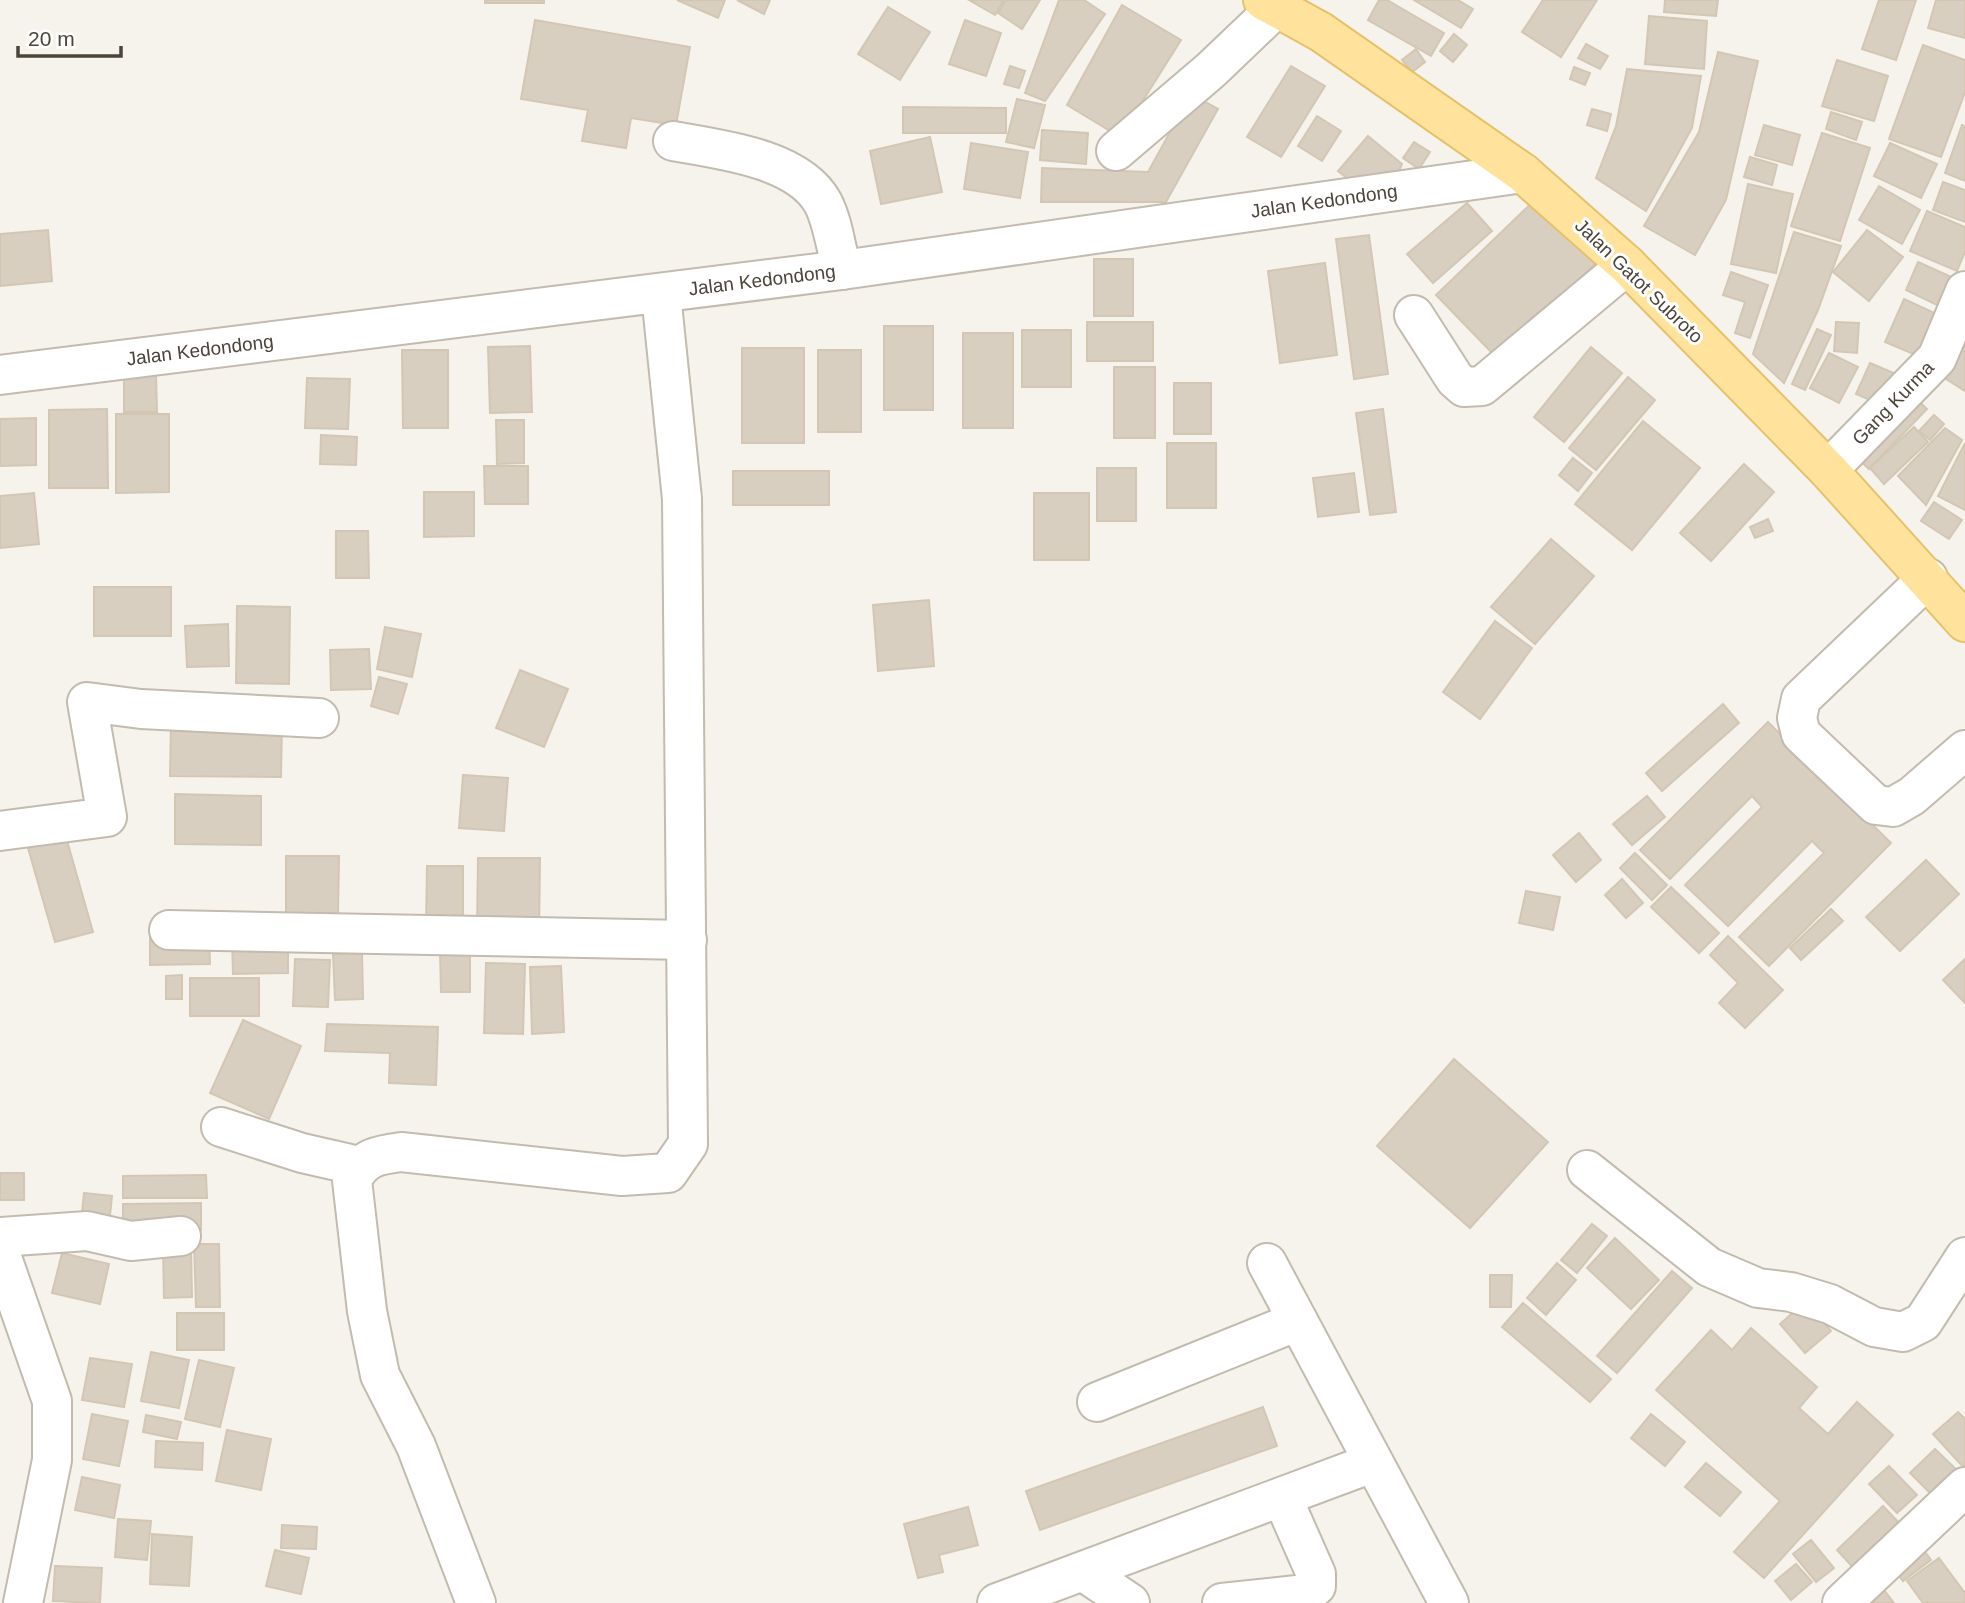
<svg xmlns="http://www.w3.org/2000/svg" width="1965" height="1603" font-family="Arial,sans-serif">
<rect width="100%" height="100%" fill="#f6f3ec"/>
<g fill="#d8cfc1" stroke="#d3c7b4" stroke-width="2">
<rect x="485" y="0" width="59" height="3"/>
<polygon points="677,0 725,0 718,18"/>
<polygon points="737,0 770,0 764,14"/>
<polygon points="969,0 1004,0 995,15"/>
<polygon points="1006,0 1040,0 1022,29 998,13"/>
<polygon points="1059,0 1084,0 1105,14 1045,101 1025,93"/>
<polygon points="1379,0 1387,0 1444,33 1431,56 1368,20"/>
<polygon points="1414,0 1458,0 1473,9 1461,28"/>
<polygon points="1543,0 1597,0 1561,57 1522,32"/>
<polygon points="1665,0 1718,0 1716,16 1664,12"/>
<polygon points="1879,0 1916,0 1896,60 1862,49"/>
<polygon points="1936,0 1965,0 1965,38 1928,28"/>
<polygon points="1122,5 1181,40 1120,137 1067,105"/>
<polygon points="888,7 930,32 900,80 858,54"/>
<polygon points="1649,16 1707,21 1704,69 1645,64"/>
<polygon points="535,20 690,47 676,125 631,118 626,148 582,141 588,110 521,99"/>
<polygon points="965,20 1001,33 986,76 949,64"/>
<polygon points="1454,34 1467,45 1453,62 1440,51"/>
<polygon points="1586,44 1608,56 1600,69 1578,58"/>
<polygon points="1923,45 1965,60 1965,92 1941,157 1889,139"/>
<polygon points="1416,49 1425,62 1412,72 1402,60"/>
<polygon points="1718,52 1758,61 1726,200 1695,255 1644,226 1699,132"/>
<polygon points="1837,60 1888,76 1874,121 1822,106"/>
<polygon points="1010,66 1025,71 1019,88 1004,84"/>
<polygon points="1291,66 1325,86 1281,157 1247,137"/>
<polygon points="1574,67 1590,73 1585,85 1570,79"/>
<polygon points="1627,69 1701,76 1692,128 1646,211 1596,178 1616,126"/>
<polygon points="1191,94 1218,109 1166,202 1041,202 1042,168 1148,172"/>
<polygon points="1017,99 1045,105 1034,148 1006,142"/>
<polygon points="903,107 1006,108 1006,133 903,133"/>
<polygon points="1592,109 1611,114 1607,131 1587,125"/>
<polygon points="1831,112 1862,122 1856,140 1826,129"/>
<polygon points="1317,116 1341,131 1322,161 1298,146"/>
<polygon points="1764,125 1800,135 1792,165 1755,155"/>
<polygon points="1962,125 1965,126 1965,181 1945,173"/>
<polygon points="1042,130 1088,133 1086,164 1040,160"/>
<polygon points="1822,133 1870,148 1840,241 1791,226"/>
<polygon points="1368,136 1402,164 1397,175 1352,182 1338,171"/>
<polygon points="930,137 942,192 881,204 870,151"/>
<polygon points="1414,142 1430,152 1419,169 1403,158"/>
<polygon points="971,143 1028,152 1020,198 964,189"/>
<polygon points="1890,143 1937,164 1921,198 1874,176"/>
<polygon points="1750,157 1777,165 1772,185 1744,177"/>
<polygon points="1943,182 1965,190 1965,222 1933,210"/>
<polygon points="1748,184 1793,194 1776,273 1731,264"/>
<polygon points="1879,186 1920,210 1902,244 1859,220"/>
<polygon points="1539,196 1600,259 1497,358 1436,295"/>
<polygon points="1467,203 1492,231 1433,283 1407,254"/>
<polygon points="1927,211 1965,227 1965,252 1957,271 1910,251"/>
<polygon points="48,230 52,281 0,286 0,234"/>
<polygon points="1867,230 1903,257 1869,301 1833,272"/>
<polygon points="1794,232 1841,246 1818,310 1784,383 1753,354"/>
<polygon points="1369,235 1388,374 1354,379 1336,239"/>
<rect x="1094" y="259" width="39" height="57"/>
<polygon points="1918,262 1958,280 1945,309 1906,290"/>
<polygon points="1325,263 1337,355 1280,363 1268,271"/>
<polygon points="1731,272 1768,285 1750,338 1735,333 1745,302 1723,295"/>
<polygon points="1904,299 1943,317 1925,359 1885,342"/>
<rect x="1087" y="322" width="66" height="39"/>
<polygon points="1836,322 1859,323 1857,353 1834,351"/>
<rect x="884" y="326" width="49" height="84"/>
<polygon points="1965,328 1965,391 1935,372"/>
<polygon points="1817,329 1831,335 1805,390 1792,384"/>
<rect x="1022" y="330" width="49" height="57"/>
<rect x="963" y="333" width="50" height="95"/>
<polygon points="530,346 532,412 490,413 488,347"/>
<polygon points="1591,347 1622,373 1564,442 1534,417"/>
<rect x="742" y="348" width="62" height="95"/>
<polygon points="402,350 448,350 448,428 403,428"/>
<rect x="818" y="350" width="43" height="82"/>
<polygon points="1829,353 1858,367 1839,403 1810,388"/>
<polygon points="1870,363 1910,380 1882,405 1856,394"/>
<rect x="1114" y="367" width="41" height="71"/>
<polygon points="156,375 157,412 124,412 124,376"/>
<polygon points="1628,377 1655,400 1596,470 1569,448"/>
<polygon points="307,378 350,379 348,429 305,428"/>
<rect x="1174" y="383" width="37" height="51"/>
<polygon points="1909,392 1927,409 1869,469 1850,451"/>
<polygon points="107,409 108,488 49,488 49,410"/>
<polygon points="1383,409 1396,512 1370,515 1356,413"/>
<polygon points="116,414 169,414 169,492 116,493"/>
<polygon points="1934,415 1944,424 1930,440 1919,431"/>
<polygon points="36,418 36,465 0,466 0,419"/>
<polygon points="496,420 524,420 524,463 497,464"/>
<polygon points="1643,421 1700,468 1632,550 1575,504"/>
<polygon points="1914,427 1928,442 1884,484 1870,468"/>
<polygon points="1945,428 1962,440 1926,505 1898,476"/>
<polygon points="321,435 357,437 356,465 320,464"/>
<rect x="1167" y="443" width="49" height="65"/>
<polygon points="1965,443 1965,510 1938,496"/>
<polygon points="1573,458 1592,473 1578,491 1559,475"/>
<polygon points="1744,464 1774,492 1711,561 1680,533"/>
<polygon points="484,466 528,466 528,504 485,504"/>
<rect x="1097" y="468" width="39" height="53"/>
<rect x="733" y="471" width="96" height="34"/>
<polygon points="1354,473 1359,512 1318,517 1313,478"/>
<polygon points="424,492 474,492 474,536 424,537"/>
<polygon points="34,493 39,544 0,548 0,496"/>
<rect x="1034" y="493" width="55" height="67"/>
<polygon points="1934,502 1962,520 1949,539 1921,521"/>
<polygon points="1768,519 1773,531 1755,538 1750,527"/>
<polygon points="336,531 368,531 369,578 336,578"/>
<polygon points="1551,539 1594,576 1535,644 1491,607"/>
<rect x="94" y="587" width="77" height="49"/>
<polygon points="929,600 934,666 878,671 873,605"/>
<polygon points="237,606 290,607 289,684 236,683"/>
<polygon points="1495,621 1532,648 1480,719 1443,692"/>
<polygon points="228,624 229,666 187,667 185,626"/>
<polygon points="385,627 421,634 412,677 377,669"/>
<polygon points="369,649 371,689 331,690 330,650"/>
<polygon points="520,670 568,689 544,747 496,728"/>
<polygon points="379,677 407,684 398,714 371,706"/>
<polygon points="1723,704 1739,723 1662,791 1646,773"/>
<polygon points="171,720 282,722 281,777 170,776"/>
<polygon points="1768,722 1891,843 1769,966 1739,937 1824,853 1812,841 1728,926 1685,885 1762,807 1752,796 1670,879 1640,850"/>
<polygon points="463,775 508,778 504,831 459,828"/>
<polygon points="175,794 261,796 261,845 175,844"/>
<polygon points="1647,796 1665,817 1632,845 1613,824"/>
<polygon points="1579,833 1601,860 1576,882 1553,855"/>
<polygon points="66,837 93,932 55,942 28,848"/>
<polygon points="1635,853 1667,885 1652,900 1620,868"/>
<polygon points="286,856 339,856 338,916 286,915"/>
<polygon points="478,858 540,858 539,931 477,930"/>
<polygon points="1926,860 1959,894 1900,951 1866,917"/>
<polygon points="427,866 463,866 463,925 426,925"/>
<polygon points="1622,879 1643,903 1626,918 1605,895"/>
<polygon points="1671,887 1719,933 1699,953 1651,907"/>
<polygon points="1526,891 1560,897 1553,930 1519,923"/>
<polygon points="1831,909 1843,921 1801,960 1790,948"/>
<polygon points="209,933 210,964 150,965 150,934"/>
<polygon points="1728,936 1783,990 1745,1028 1719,1003 1738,983 1710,955"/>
<polygon points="288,938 288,973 233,974 232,939"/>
<polygon points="440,952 470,952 470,992 441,992"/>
<polygon points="362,953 363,999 335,1000 333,954"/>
<polygon points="295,959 330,960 328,1007 293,1006"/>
<polygon points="1965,959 1965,1003 1943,980"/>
<polygon points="486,963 525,964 523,1034 484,1033"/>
<polygon points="561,966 564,1032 532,1034 530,967"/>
<polygon points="182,975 182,999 166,999 166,976"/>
<rect x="190" y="978" width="69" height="38"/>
<polygon points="243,1020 301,1046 269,1119 210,1093"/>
<polygon points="327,1024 438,1027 436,1085 389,1083 390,1053 325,1051"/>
<polygon points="1454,1059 1548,1142 1470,1228 1377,1146"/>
<rect x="0" y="1173" width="24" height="27"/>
<polygon points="206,1175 207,1198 123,1198 123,1176"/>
<polygon points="84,1193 112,1196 109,1225 81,1222"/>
<polygon points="201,1203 201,1230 123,1232 123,1204"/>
<polygon points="1592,1224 1607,1236 1577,1273 1561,1260"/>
<polygon points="1615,1238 1659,1280 1631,1309 1587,1268"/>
<polygon points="194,1244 219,1244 220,1307 196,1307"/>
<polygon points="191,1247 192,1297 164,1298 163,1248"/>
<polygon points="62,1253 109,1264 100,1304 52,1293"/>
<polygon points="1557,1263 1576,1280 1546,1315 1527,1298"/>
<polygon points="1672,1271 1692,1288 1617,1373 1597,1356"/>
<polygon points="1490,1275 1512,1275 1511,1307 1490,1307"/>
<polygon points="1806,1301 1831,1331 1805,1353 1780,1324"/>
<polygon points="1523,1303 1611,1379 1590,1402 1502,1327"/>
<rect x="177" y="1313" width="47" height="37"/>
<polygon points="1751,1328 1817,1387 1799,1408 1828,1434 1857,1402 1893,1435 1764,1578 1734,1552 1780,1501 1656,1390 1711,1330 1732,1350"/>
<polygon points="151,1352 189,1360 179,1408 141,1401"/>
<polygon points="90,1358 132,1364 124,1407 82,1400"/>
<polygon points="199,1360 234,1368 220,1427 185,1419"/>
<polygon points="1263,1407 1277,1446 1040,1530 1026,1491"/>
<polygon points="1958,1412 1965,1419 1965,1469 1933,1434"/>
<polygon points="92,1414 128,1421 119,1466 83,1459"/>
<polygon points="1651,1414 1685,1442 1665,1466 1631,1438"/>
<polygon points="146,1415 181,1422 177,1439 143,1432"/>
<polygon points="227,1430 271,1439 261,1490 216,1481"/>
<polygon points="156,1441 203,1443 202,1470 155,1467"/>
<polygon points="1935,1449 1965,1478 1939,1502 1910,1473"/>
<polygon points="1706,1463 1741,1492 1720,1516 1685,1487"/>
<polygon points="1889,1466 1917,1495 1897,1513 1869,1484"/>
<polygon points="82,1477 120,1485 114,1518 75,1510"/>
<polygon points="1883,1506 1904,1528 1858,1573 1837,1550"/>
<polygon points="968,1507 978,1545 939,1555 943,1572 918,1578 904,1524"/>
<polygon points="118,1519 151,1521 147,1560 115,1557"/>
<polygon points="282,1525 317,1527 316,1549 281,1548"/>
<polygon points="152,1534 192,1537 189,1586 150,1584"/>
<polygon points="1811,1540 1834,1568 1816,1582 1793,1554"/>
<polygon points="1921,1546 1931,1560 1903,1581 1893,1568"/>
<polygon points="275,1550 309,1558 301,1594 266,1586"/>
<polygon points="1939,1558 1965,1593 1965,1603 1923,1603 1907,1581"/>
<polygon points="1796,1564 1812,1582 1791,1600 1775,1581"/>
<polygon points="55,1566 102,1568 100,1603 53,1601"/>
<polygon points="1884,1590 1894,1603 1868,1603"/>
</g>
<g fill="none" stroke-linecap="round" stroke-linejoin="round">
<g stroke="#c2bbae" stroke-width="42">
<g id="minor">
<path d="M673,141C718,149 799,158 823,203C833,222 836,249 842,270"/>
<polyline points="1116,151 1211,70 1276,8"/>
<polyline points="1414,315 1455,379 1464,387 1482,386 1627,265"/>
<polyline points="0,375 842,270 1523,173"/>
<polyline points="1828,470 1937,358 1965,291"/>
<polyline points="1928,578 1801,699 1797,718 1801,734 1876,805 1893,807 1912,796 1965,750"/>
<polyline points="0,831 107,817 87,702 141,709 319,718"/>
<polyline points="169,930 687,940"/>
<polyline points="221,1127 302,1153 359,1166"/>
<polyline points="1587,1170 1709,1267 1758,1288 1791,1292 1830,1304 1874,1327 1903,1332 1923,1322 1965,1257"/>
<polyline points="0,1237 87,1231 131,1241 181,1236"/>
<polyline points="0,1252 52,1401 52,1460 23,1603"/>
<polyline points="1267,1263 1449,1603"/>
<polyline points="1097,1402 1298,1321"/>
<polyline points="1084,1572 1130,1603"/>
<path d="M476,1603L416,1446L380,1375L367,1311L352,1180C363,1157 378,1155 401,1152L622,1176L668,1173L688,1144L682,499L661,294"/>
<polyline points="997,1603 1372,1463"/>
<polyline points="1222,1603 1306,1594 1316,1586 1316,1574 1282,1497"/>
<polyline points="1842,1603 1965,1487"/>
</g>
</g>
<g stroke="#e6c16a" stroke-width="42">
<polyline id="major" points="1263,0 1321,32 1523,173 1627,265 1828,470 1965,622"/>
</g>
<use href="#minor" stroke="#fff" stroke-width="38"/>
<use href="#major" stroke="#ffe39c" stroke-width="38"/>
</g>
<g text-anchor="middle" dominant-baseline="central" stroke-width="6" stroke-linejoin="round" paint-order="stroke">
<g font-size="19" fill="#4b4439" stroke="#fff">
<text transform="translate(1324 201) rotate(-8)">Jalan Kedondong</text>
<text transform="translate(762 280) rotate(-7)">Jalan Kedondong</text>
<text transform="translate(1639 281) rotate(44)">Jalan Gatot Subroto</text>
<text transform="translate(200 350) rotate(-7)">Jalan Kedondong</text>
<text transform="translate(1893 403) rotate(-46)">Gang Kurma</text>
</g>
</g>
<path d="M18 46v10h103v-10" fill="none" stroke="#4b4439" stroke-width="3.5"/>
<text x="28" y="46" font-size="21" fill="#4b4439" stroke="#ffffff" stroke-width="5" paint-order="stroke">20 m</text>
</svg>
